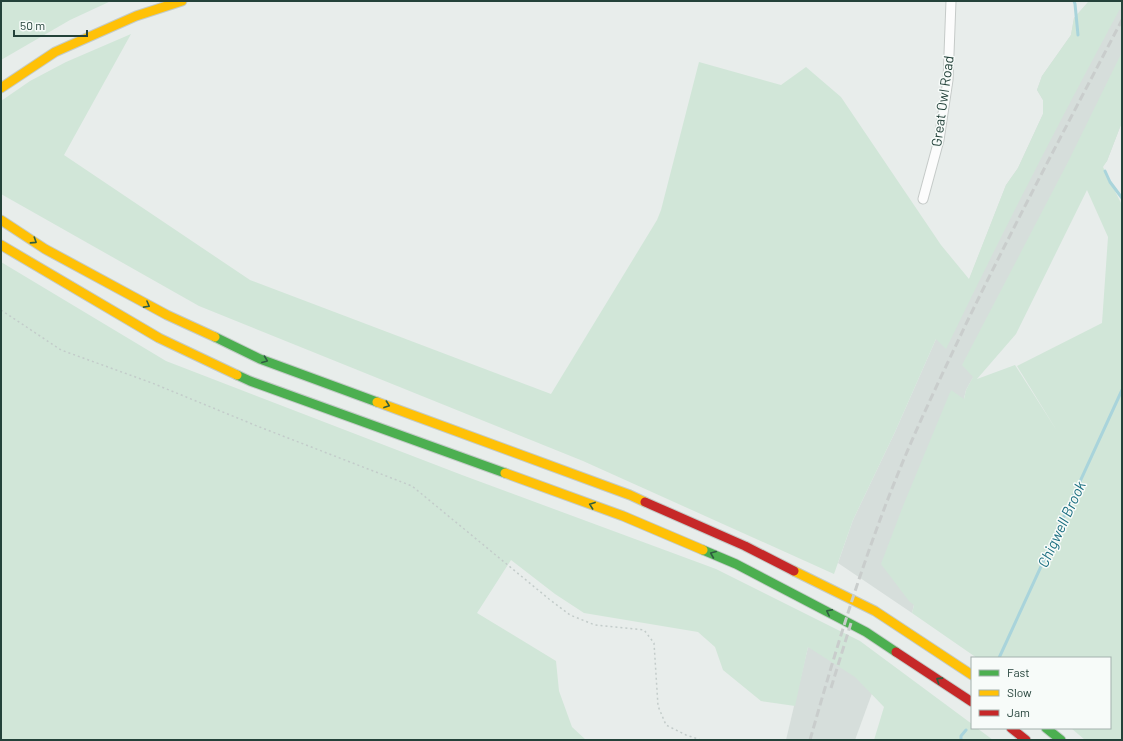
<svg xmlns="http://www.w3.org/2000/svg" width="1123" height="741" font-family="Barlow,sans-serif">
<rect width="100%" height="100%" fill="#e8edeb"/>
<g fill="#d6dedb">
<polygon points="1089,1 1122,1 1122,122 1107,161 1073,198 966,390 912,613 838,563 853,520 895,432 936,339 969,280 1006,185 1018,168 1043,114 1043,100 1037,90 1042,76 1071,35 1074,18"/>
<polygon points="808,647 882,666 855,740 786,740"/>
</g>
<g fill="#d1e6d8" fill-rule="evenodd">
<polygon points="1,1 111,1 70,20 1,60"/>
<path d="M1089,1H1122V5C1061,118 1002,233 946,349L936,339L895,432L853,520L834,574L583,461L199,306L1,194V101L30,81L66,62L131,34L64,155L250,280L551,394L657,220L661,210L699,62L781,85L806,67L841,97L941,245L969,279L1006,185L1018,168L1043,114V100L1037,90L1042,76L1071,35L1074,18Z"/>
<path d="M1122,52V122L1107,161L1103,167L1122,205V740H1085L1071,728H1110V658H977L912,613L914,605L909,601L881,564L903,506L951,390L964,399L966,390L973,377L962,365L1069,160ZM1087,190L1108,237L1102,323L1017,366L1057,431L1015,365L977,379L1016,334Z"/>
<polygon points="1,262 166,361 462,475 716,569 860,641 972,724 972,728 977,728 993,740 874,740 884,707 855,677 808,647 795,706 761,701 723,670 715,647 698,632 584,613 555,594 511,560 477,613 556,661 559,691 572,727 586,740 1,740"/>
</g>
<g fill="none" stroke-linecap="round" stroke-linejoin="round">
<g stroke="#a9d4db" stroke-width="3">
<polyline points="1074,1 1075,4 1078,35"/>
<polyline points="1105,171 1110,182 1122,198"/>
<polyline points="999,658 1122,390"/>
<polyline points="961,740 961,736 966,730"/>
</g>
<g stroke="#c5cac8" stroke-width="11">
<polyline id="street" points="923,199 939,140 948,80 951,1"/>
</g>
<g stroke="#c3cbc8" stroke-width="11">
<g id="fast">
<polyline points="215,337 260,359 377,402"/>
<polyline points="237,375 250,381 505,473"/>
<polyline points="703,550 736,564 866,632 896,652"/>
<polyline points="1046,728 1061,740"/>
</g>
</g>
<g stroke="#c3cbc8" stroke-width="11">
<g id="slow">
<polyline points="1,88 55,52 136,16 182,1"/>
<polyline points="1,220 45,249 167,315 215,337"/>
<polyline points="1,245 159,338 237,375"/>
<polyline points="377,402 630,495 645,502"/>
<polyline points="505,473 623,516 703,550"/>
<polyline points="794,571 875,611 972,675"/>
</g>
</g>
<g stroke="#c3cbc8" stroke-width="11">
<g id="jam">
<polyline points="645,502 745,546 794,571"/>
<polyline points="896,652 972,702"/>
<polyline points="1011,728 1026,740"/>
</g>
</g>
<polyline stroke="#c3ccca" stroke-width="1.5" stroke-dasharray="2 3" stroke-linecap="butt" points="1,310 61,350 152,383 257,426 412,486 549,599 570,615 595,625 644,630 654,643 658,706 666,725 686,735 701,740"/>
<use href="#street" stroke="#fcfcfc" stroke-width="9"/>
<use href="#fast" stroke="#4caf50" stroke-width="9"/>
<use href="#slow" stroke="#ffc107" stroke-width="9"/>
<use href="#jam" stroke="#c62828" stroke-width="9"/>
<g stroke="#c9cdcc" stroke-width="3" stroke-dasharray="8 4" stroke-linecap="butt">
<polyline points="831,688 851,623"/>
<path d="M810,740C835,652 861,566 895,481C916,428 941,377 965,326C1015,223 1069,121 1122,20"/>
</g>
</g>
<defs><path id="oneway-chevron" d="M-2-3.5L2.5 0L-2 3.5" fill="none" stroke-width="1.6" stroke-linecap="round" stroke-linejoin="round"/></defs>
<g stroke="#2e5d40">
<use href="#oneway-chevron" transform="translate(34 241) rotate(33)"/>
<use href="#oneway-chevron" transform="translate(147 305) rotate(29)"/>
<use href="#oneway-chevron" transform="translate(265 360) rotate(21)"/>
<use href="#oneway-chevron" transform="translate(387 405) rotate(20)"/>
<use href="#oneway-chevron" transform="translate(592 505) rotate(-160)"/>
<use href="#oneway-chevron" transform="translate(713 554) rotate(-157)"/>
<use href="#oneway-chevron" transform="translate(829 612) rotate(-153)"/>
<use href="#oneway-chevron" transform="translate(939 680) rotate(-147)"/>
</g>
<g text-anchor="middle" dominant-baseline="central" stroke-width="3" stroke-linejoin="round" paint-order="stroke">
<g font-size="14" fill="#24423a" stroke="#f7fbf9">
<text transform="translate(942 101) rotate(-82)">Great Owl Road</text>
</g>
<g font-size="15" font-style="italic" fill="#1c6f80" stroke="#f7fbf9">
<text transform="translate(1061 524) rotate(-65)">Chigwell Brook</text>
</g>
</g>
<rect width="1123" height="741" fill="none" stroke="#24423a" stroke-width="4"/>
<rect x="971" y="657" width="140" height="72" fill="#f7fbf9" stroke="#a3b1ad"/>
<rect x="979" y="670" width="20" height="6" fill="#4caf50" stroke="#a3b1ad"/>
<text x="1007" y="677" font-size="12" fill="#24423a">Fast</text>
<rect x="979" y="690" width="20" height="6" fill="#ffc107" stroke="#a3b1ad"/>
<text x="1007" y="697" font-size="12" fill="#24423a">Slow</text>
<rect x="979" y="710" width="20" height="6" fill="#c62828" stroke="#a3b1ad"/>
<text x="1007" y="717" font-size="12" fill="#24423a">Jam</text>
<path d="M14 30v6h73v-6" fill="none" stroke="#24423a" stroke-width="2"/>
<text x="20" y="30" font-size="12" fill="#24423a" stroke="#f7fbf9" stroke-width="3" paint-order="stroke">50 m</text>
</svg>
